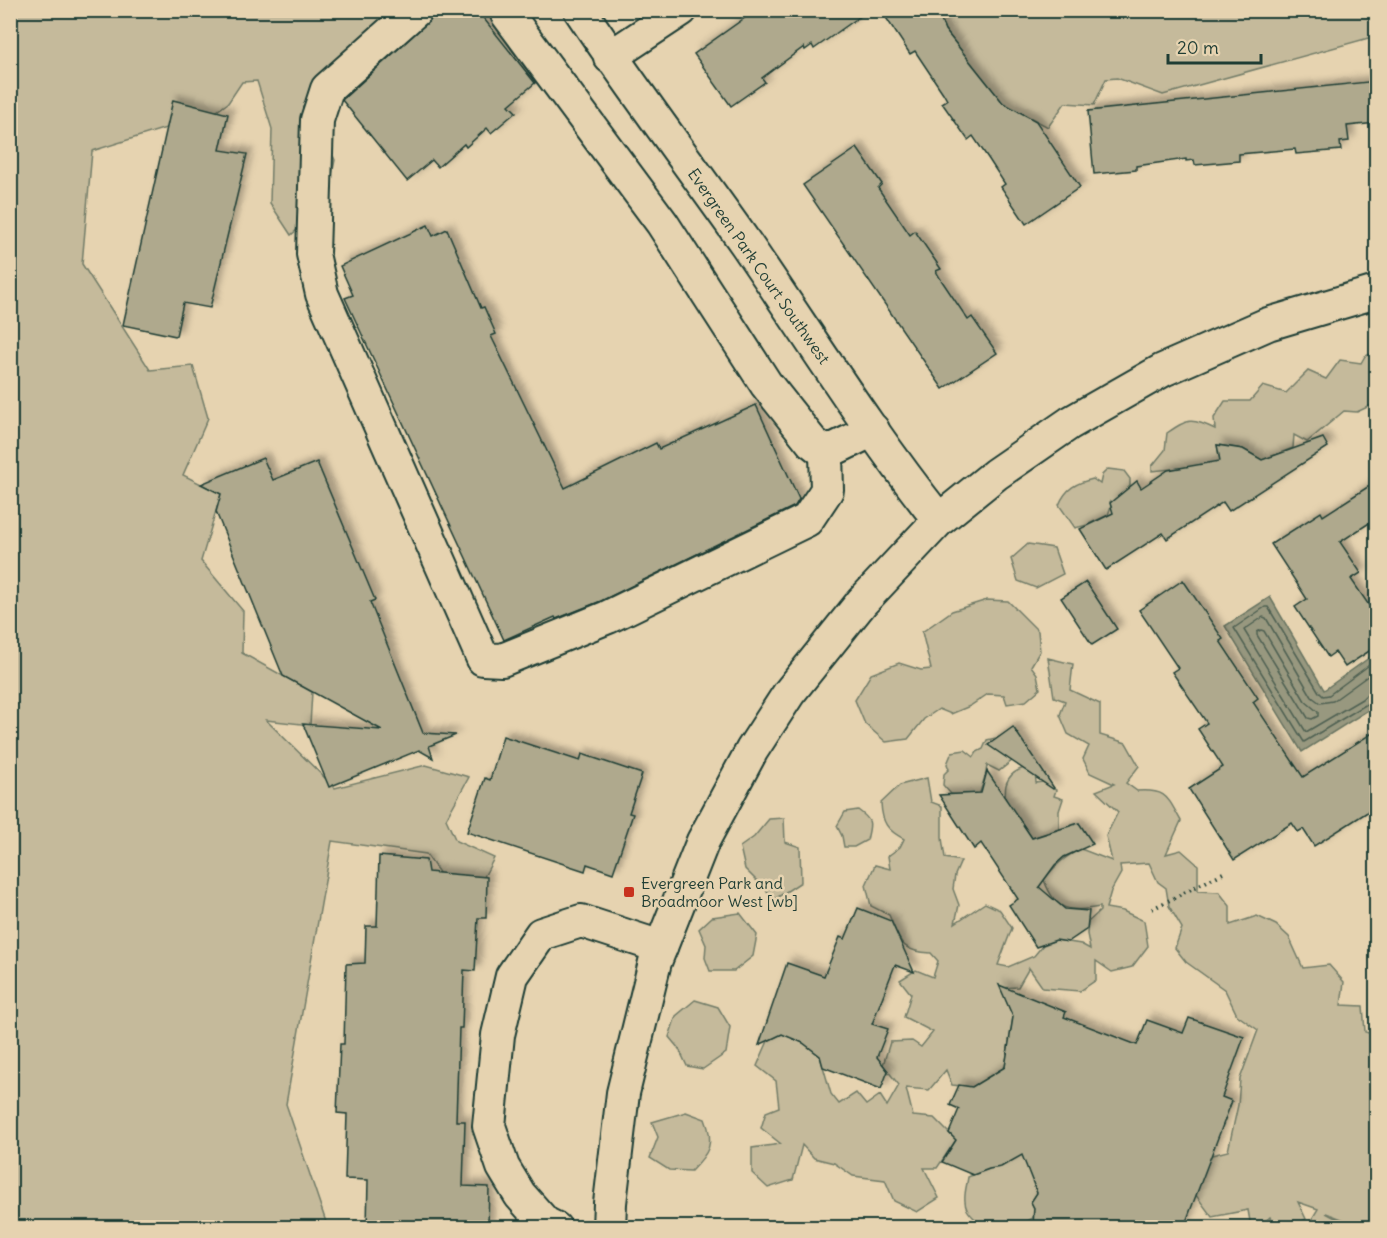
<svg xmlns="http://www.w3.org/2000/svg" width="1387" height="1238" font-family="Delius,sans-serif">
<defs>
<filter id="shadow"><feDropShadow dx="5.5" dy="-5.5" stdDeviation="3" flood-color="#0004"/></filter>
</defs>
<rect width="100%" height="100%" fill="#e6d3b0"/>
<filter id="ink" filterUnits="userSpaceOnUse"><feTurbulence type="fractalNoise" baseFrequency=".0167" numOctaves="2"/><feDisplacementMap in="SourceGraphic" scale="12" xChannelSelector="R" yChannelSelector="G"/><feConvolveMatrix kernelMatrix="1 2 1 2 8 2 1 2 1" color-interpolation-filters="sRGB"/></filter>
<g filter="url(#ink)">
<g fill="#c5ba9b" stroke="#727c68" stroke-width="1.5">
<polygon points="10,11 439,11 416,28 349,50 325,137 335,160 326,204 291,235 270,203 272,129 257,81 242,82 228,103 214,113 92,151 82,264 150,370 193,366 208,418 183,475 221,494 201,561 243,611 242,653 312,692 310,725 266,720 335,788 426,765 469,777 446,819 456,841 494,858 477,890 447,884 426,854 332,841 286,1104 327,1225 330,1227 11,1227"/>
<polygon points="937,11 1376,11 1376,36 1163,95 1117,78 1106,79 1094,105 1065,103 1048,127 1003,103 945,30"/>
<path d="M1376,352V403L1357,412L1344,411L1307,442L1294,435L1293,448L1262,460L1243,449L1217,445L1221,464L1152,471V466L1165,450L1167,433C1188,419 1191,417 1215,429L1214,418L1225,401H1250L1263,386L1286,393L1308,371L1326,379L1340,360L1361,363L1365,356Z"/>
<path d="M1108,469L1124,471L1130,479V486L1116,505L1110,501L1111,506L1108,515L1087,525L1075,528L1059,505C1066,488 1076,483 1093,479L1100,484L1102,475Z"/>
<polygon points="1028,544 1054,548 1063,574 1036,588 1018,581 1011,559"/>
<polygon points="987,600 1008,601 1038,631 1040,651 1031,666 1037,674 1040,689 1026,701 1007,704 1004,695 988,694 970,706 951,714 939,709 924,719 908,739 886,742 865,724 855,700 871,674 899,663 921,670 931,669 922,632 952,611"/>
<path d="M1048,658L1073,664L1070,690L1100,704V735L1126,743L1139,766L1126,783L1137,791C1167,789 1167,797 1181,821L1166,854L1181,850L1198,865V891L1219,892L1230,906V925L1257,916L1276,925L1289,937L1303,968L1329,965L1344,982L1341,1005L1363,1006L1365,1032L1376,1035V1227H1363L1326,1213L1352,1227H1307L1318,1209L1298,1202L1306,1219L1292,1227H1275L1270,1217L1259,1227H1251L1248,1210L1212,1217L1192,1190L1204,1157L1228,1151L1238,1105L1240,1079L1258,1030L1237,1015L1225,990L1186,962L1175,948L1182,928L1169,906L1166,888L1158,882L1149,863L1120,865L1121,873L1111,891L1106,908L1123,911L1144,921L1148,946L1132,967L1112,972L1096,961V980L1080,991L1043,988L1029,968L1018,987L1001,988L1013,1017L1005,1067L972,1087L952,1085L946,1070L929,1090L906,1088L913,1116L934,1118L956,1140L937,1168H924L939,1198L917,1212L894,1201L885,1180L853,1176L834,1163L814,1158L802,1145L793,1180L768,1188L752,1173V1148L781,1144L761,1128L766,1112L779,1107L776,1081L757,1066L768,1041L782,1034L803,1042L820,1056L831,1094L839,1104L856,1093L866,1105L880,1095L887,1106L899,1085L883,1065L890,1042L912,1041L921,1047L933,1032L904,1017L911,994L900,980L916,970L933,977L938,961L931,953C899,952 900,940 889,915L871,906L866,885L875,865L890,869L888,856L900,847L904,839C887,830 882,823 881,803L900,785L927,778L931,802L942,806V838L945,858L961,861L955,875L953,889L959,905L955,923L985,903L1000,910L1012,928L998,965L1008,967L1034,956L1043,945L1056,940L1081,944L1090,949L1087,934L1088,922L1100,911V907C1069,912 1056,912 1044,880C1055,865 1064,857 1081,849L1112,861L1106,836L1118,812L1096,791L1114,784L1090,773L1083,759L1089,746L1068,734L1060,715L1065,701L1054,697Z"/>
<polygon points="1000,737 1013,760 999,771 987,765 986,773 978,799 951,794 943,785 944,774 949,769 947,764 952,752 965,750 974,757 977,752 983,749 987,740"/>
<path d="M1024,768L1035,770L1036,783L1043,782L1056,790L1054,796L1063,799L1059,811V829L1032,838L1022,823L1015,825L1008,817C1005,796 999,776 1024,768Z"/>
<path d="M858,810C873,821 871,823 867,840L854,847H844L842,836L837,826L845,812Z"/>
<polygon points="784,818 785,842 800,847 801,882 775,899 745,869 740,847 754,837 769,819"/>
<polygon points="740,913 757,935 753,956 734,971 710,971 705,958 706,945 699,929 712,917"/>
<polygon points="695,1000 718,1007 730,1027 726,1053 703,1069 687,1066 679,1049 669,1037 676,1016"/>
<path d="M686,1112L705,1119C715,1144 709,1153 691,1171L669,1170L650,1158L658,1137L652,1122Z"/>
<path d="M1023,1138L1037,1193L1031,1202L1034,1208L1033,1218C1015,1229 988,1235 973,1217C968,1212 965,1208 965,1201C964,1193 967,1185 968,1177L989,1169Z"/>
</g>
<polygon fill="#98987f" stroke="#687461" stroke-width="1.5" points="1270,597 1324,690 1376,653 1376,695 1373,707 1302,752 1225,626"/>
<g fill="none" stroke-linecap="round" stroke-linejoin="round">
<g stroke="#4f6152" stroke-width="1.5">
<polygon points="1261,630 1264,631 1305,701 1318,712 1318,716 1312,719 1308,718 1257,635 1257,632"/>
<polyline points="1376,660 1329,695 1323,696 1319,692 1268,607 1265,607 1234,628 1304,742 1367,704 1372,699 1376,699"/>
<polyline points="1376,670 1333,701 1320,703 1312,697 1266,618 1263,617 1244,630 1306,732 1362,699 1368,693 1376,691"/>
</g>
</g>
<g fill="#afa98d" stroke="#1f3d34" stroke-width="1.5" filter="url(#shadow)">
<polygon points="441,10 477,10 535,83 509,105 516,112 491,133 487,128 466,147 464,144 438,167 432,160 407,181 342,100"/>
<polygon points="756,10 869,10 814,49 812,45 805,50 804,47 762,78 765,82 731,106 694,54"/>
<polygon points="881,10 937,10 945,30 1003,103 1036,121 1080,187 1026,224 1001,187 1005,184 988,158 973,136 968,140 942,103 947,100 943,93 915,51 910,54"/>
<polygon points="1377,81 1377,123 1347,126 1349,141 1340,142 1341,150 1296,154 1295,149 1239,154 1239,161 1195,165 1194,160 1186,161 1186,159 1136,166 1136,170 1094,174 1088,111"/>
<polygon points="173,100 228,114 220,150 247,154 210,308 183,303 176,336 123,325"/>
<polygon points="857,148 882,184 878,188 910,235 915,231 941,269 936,271 940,278 968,320 972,317 997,353 943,389 803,185"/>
<polygon points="428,225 433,236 447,229 481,308 484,307 496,334 491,336 565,488 656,443 659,449 756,405 799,499 795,506 601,601 556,619 555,617 504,640 345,298 353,295 340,266"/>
<polygon points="1323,438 1328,447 1229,511 1223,502 1167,539 1163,533 1106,570 1080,529 1113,513 1110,503 1137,481 1141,488 1168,470 1220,461 1217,445 1243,449 1262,460"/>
<polygon points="263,458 273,480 317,462 375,600 370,602 423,733 456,735 429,746 433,758 419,750 329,787 303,724 382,730 283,676 216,512 221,494 201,484"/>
<polygon points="1377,481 1377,518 1340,542 1361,573 1351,579 1377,617 1377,646 1345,667 1335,652 1328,657 1295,607 1307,599 1271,544 1321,512 1323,516"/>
<polygon points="1183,580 1223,639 1220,641 1258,698 1253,702 1303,777 1377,730 1377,806 1314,846 1303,829 1298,832 1292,823 1234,860 1189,789 1223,767 1198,729 1207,723 1172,672 1178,668 1139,610"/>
<polygon points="1086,582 1117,629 1092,645 1061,598"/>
<polygon points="1013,727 1054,788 1053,789 988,745"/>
<polygon points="503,736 580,761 582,754 642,774 629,813 633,814 613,873 587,864 585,871 467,832 485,778 490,780"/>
<polygon points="987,771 1032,838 1079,823 1093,844 1064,857 1055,865 1039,887 1065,909 1089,911 1087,929 1068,942 1056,940 1036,947 1009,905 1018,899 981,843 974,849 939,795 981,793"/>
<polygon points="379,856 426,860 428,872 487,877 486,918 478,918 475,971 464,970 462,1028 459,1028 456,1121 465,1121 463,1186 489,1187 488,1227 367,1227 368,1180 345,1179 347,1114 337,1113 340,1044 344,1044 346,964 365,963 366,926 377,926"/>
<polygon points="858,908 891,921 914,972 895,965 872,1024 888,1029 877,1057 888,1071 881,1089 823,1067 820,1056 803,1043 782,1034 759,1045 787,963 824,976 840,937 845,939"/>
<polygon points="999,985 1066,1012 1064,1017 1137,1045 1147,1020 1183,1033 1189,1018 1244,1037 1222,1097 1232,1101 1184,1227 1033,1227 1034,1208 1031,1202 1037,1193 1022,1155 1001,1167 989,1169 973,1175 942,1162 956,1140 949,1133 959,1109 950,1105 959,1085 972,1087 1005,1067 1013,1017"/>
</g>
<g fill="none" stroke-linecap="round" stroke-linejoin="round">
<g stroke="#1f3d34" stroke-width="36">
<g id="minor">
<polyline points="416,10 327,89 317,120 313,254 322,294 483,659 502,660 608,617 807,520 827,490 826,453"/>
<polyline points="506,10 507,14 662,223 766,384 812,442 826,453 873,430"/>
<path d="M580,10C633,90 691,166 746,244C810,337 869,432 939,520"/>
<polyline points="610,57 681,10"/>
<polyline points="555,1228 545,1223 520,1195 503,1167 489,1126 498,1035 512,976 541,934 581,921 661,947"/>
<polyline points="609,1228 610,1203 623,1093 655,962 703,841 752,750 789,693 862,602 939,520 996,474 1070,423 1163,370 1268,324 1376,292"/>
</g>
</g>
<polyline stroke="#1f3d34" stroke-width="4" stroke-dasharray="1.5 4.5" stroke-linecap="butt" points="1152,909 1223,873"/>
<use href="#minor" stroke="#e6d3b0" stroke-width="32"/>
</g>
</g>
<rect fill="#c8321e" stroke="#e6d3b0" stroke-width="2" x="623" y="886" width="12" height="12" rx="3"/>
<g text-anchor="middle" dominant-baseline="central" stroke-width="5" stroke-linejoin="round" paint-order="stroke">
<g font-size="16" fill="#1f3d34" stroke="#e6d3b0">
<text transform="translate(759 266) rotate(55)">Evergreen Park Court Southwest</text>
</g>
<g font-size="16" fill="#1f3d34" stroke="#e6d3b0" text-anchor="start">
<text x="641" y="883">Evergreen Park and<tspan x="641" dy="18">Broadmoor West [wb]</tspan></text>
</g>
</g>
<rect width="1387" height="1238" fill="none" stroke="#e6d3b0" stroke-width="36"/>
<rect x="18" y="18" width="1351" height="1202" fill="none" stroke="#1f3d34" stroke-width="2" filter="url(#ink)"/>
<path d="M1168 54v9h93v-9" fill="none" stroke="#1f3d34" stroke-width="3"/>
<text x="1177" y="54" font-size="18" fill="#1f3d34" stroke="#e6d3b0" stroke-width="4.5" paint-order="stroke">20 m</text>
</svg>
